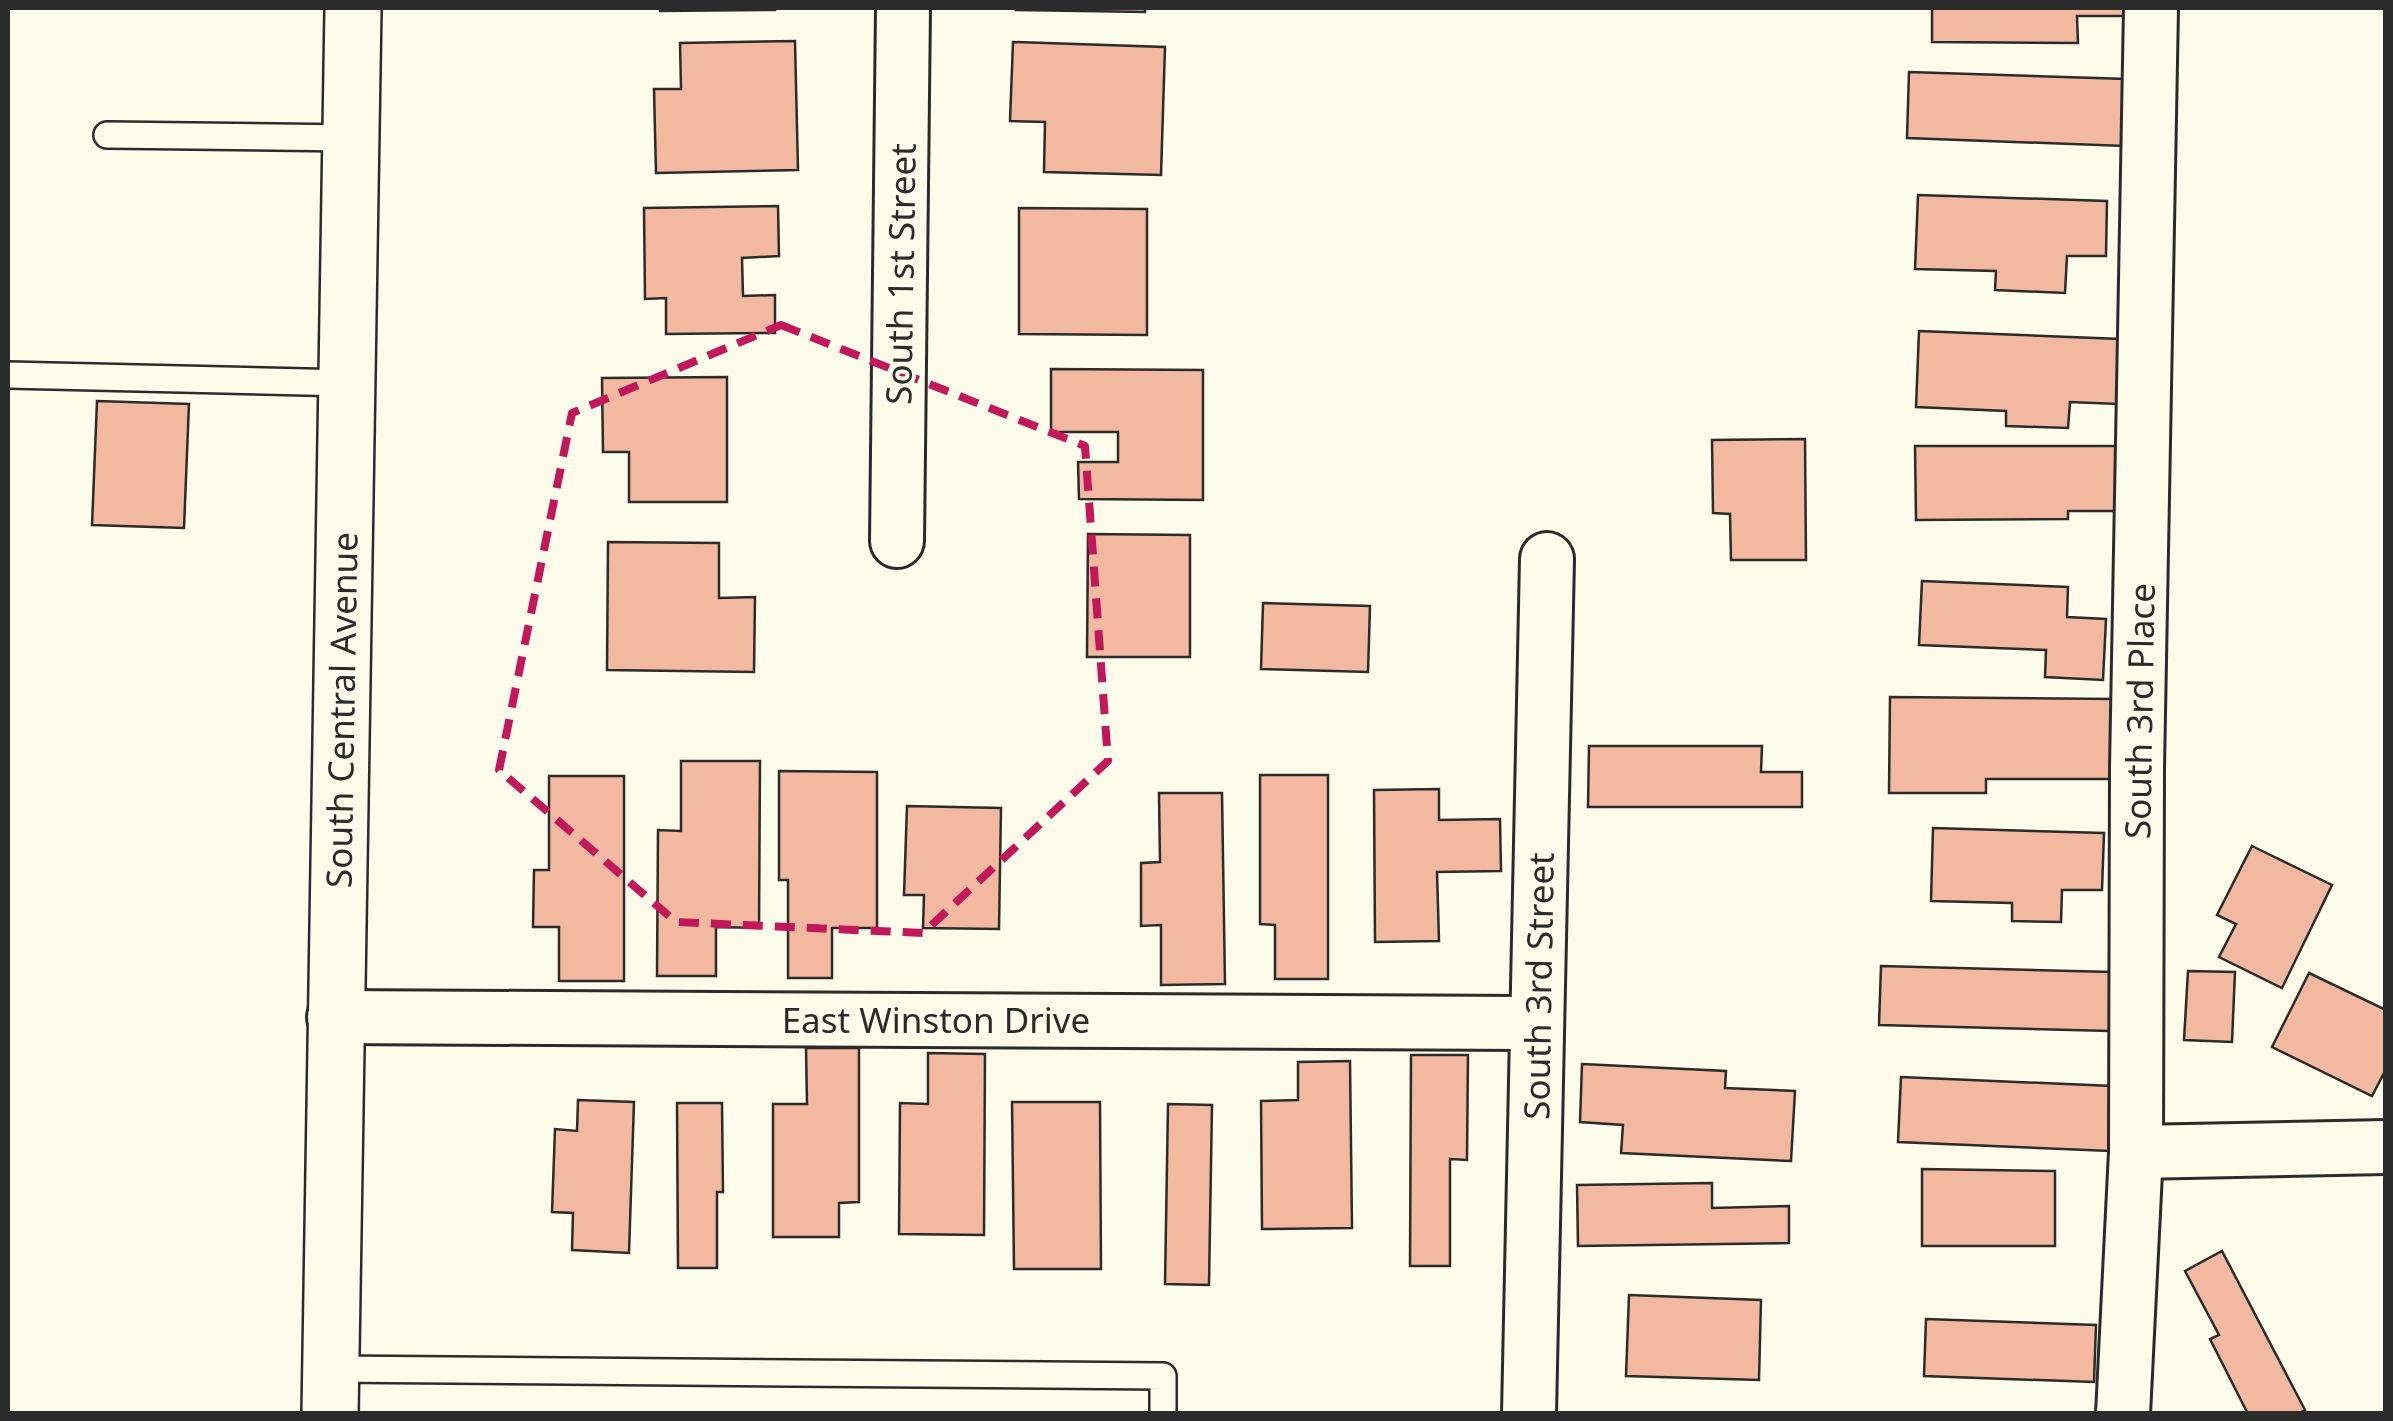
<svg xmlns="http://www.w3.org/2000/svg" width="2393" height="1421" font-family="'Noto Sans',sans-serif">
<rect width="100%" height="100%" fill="#fdfbea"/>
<g fill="#f2b8a0" stroke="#2b2b2b" stroke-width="2.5">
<polygon points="660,8 775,8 775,10 660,11"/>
<polygon points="1016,8 1145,8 1145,12 1016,10"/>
<polygon points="1932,8 2128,8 2128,16 2077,16 2078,43 1932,42"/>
<polygon points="795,41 798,170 656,173 654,89 681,89 680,43"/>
<polygon points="1013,42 1165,47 1161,175 1044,172 1045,122 1010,121"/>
<polygon points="1909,72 2127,79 2125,146 1907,138"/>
<polygon points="1918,195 2107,201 2106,256 2067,256 2065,293 1995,290 1996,271 1915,269"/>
<polygon points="778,206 779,256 742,258 743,296 775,295 775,333 666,334 666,298 645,299 644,208"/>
<polygon points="1019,208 1147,209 1147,335 1019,334"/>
<polygon points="1919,331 2120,339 2118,404 2070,402 2068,428 2006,426 2006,411 1916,407"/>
<polygon points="1051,369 1203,370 1203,500 1079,499 1078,462 1118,462 1118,432 1051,432"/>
<polygon points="727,377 727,502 629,502 629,452 603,452 602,378"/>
<polygon points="97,401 189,404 184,528 92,525"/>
<polygon points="1805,439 1806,560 1731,560 1730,514 1713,513 1712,440"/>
<polygon points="1915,446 2119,446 2118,511 2068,511 2068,519 1916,520"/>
<polygon points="1088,534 1190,535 1190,657 1087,657"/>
<polygon points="608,542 719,543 719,598 755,597 754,672 607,670"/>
<polygon points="1922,581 2068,587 2067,617 2106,619 2103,680 2045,677 2046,650 1919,645"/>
<polygon points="1263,603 1370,606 1368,672 1261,669"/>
<polygon points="1890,697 2116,699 2114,779 1986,779 1986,793 1889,793"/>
<polygon points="1589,746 1762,746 1761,772 1802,772 1802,807 1588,807"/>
<polygon points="681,761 760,761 759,928 716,927 716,976 657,976 658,830 681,831"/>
<polygon points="779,771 877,772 877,928 832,928 832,978 788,978 788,880 779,880"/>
<polygon points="1260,775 1328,775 1328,979 1275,979 1275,925 1260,924"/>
<polygon points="549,776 624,776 624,981 559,981 559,927 533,927 534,870 549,870"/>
<polygon points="1439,789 1439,820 1500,819 1501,871 1437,872 1439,941 1375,942 1374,790"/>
<polygon points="1159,793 1222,793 1225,984 1161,985 1161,925 1141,926 1141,863 1160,862"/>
<polygon points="907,806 1001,808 999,929 923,928 924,895 904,895"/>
<polygon points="1933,828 2104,833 2102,890 2062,890 2061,922 2012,921 2012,903 1931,901"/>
<polygon points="2252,846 2332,885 2282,988 2219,957 2236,924 2217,915"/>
<polygon points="1881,966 2112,972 2110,1031 1879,1025"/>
<polygon points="2188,971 2235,972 2232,1042 2184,1040"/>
<polygon points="2309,973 2386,1010 2386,1069 2372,1096 2272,1047"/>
<polygon points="806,1048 859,1048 859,1202 839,1203 839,1237 773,1237 773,1104 807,1104"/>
<polygon points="928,1053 985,1054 984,1235 899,1234 900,1103 928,1104"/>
<polygon points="1411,1055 1468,1055 1467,1160 1450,1159 1450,1266 1410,1266"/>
<polygon points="1350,1061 1352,1228 1262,1229 1261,1101 1298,1100 1298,1062"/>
<polygon points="1582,1064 1726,1071 1725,1088 1795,1091 1791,1161 1621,1153 1623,1125 1580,1122"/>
<polygon points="1901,1077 2112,1086 2110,1151 1898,1142"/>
<polygon points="578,1100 634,1102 629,1253 572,1250 573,1213 552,1212 555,1129 577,1131"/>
<polygon points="1012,1102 1100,1102 1101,1269 1014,1269"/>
<polygon points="677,1103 722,1103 723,1192 717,1192 717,1268 678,1268"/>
<polygon points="1168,1104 1212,1105 1209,1285 1165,1284"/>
<polygon points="1922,1169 2055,1171 2055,1246 1922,1246"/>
<polygon points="1712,1183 1712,1208 1789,1206 1789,1243 1578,1246 1577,1185"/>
<polygon points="2222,1251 2305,1410 2298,1414 2248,1414 2210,1339 2219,1335 2185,1271"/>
<polygon points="1629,1295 1761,1300 1759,1380 1626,1376"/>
<polygon points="1926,1319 2096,1325 2094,1382 1924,1376"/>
</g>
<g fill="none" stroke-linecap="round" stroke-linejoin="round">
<g stroke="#2b2b2b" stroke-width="30">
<g id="lane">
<polyline points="107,135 352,138"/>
<polyline points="8,375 348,383"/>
<polyline points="330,1369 1163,1376 1163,1414"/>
</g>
</g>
<g stroke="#2b2b2b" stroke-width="58">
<g id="street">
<polyline points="897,541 903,8"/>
<polyline points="334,1017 1537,1023"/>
<polyline points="2136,1152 2386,1147"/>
<polyline points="1529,1414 1547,559"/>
<polyline points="2123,1414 2136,1152 2137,768 2151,8"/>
</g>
</g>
<g stroke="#2b2b2b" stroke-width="60">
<polyline id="secondary" points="330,1414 353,8"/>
</g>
<use href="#lane" stroke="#fdfbea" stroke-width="25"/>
<use href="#street" stroke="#fdfbea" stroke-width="52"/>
<use href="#secondary" stroke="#fdfbea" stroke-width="55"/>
</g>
<path fill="none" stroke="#c2185b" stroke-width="8" stroke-dasharray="20 12" stroke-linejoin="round" d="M781,325L1085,446L1108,761L923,933L676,922L499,770L572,413Z"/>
<g text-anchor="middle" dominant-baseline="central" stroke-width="8" stroke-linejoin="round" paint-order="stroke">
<g font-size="35" fill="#2b2b2b" stroke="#fdfbea">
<text transform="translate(900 274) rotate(-89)">South 1st Street</text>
<text transform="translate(341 710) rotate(-89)">South Central Avenue</text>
<text transform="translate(2139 711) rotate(-89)">South 3rd Place</text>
<text transform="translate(1538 986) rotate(-89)">South 3rd Street</text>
<text x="936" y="1019">East Winston Drive</text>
</g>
</g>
<rect width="2393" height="1421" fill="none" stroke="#2b2b2b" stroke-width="20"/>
</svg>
